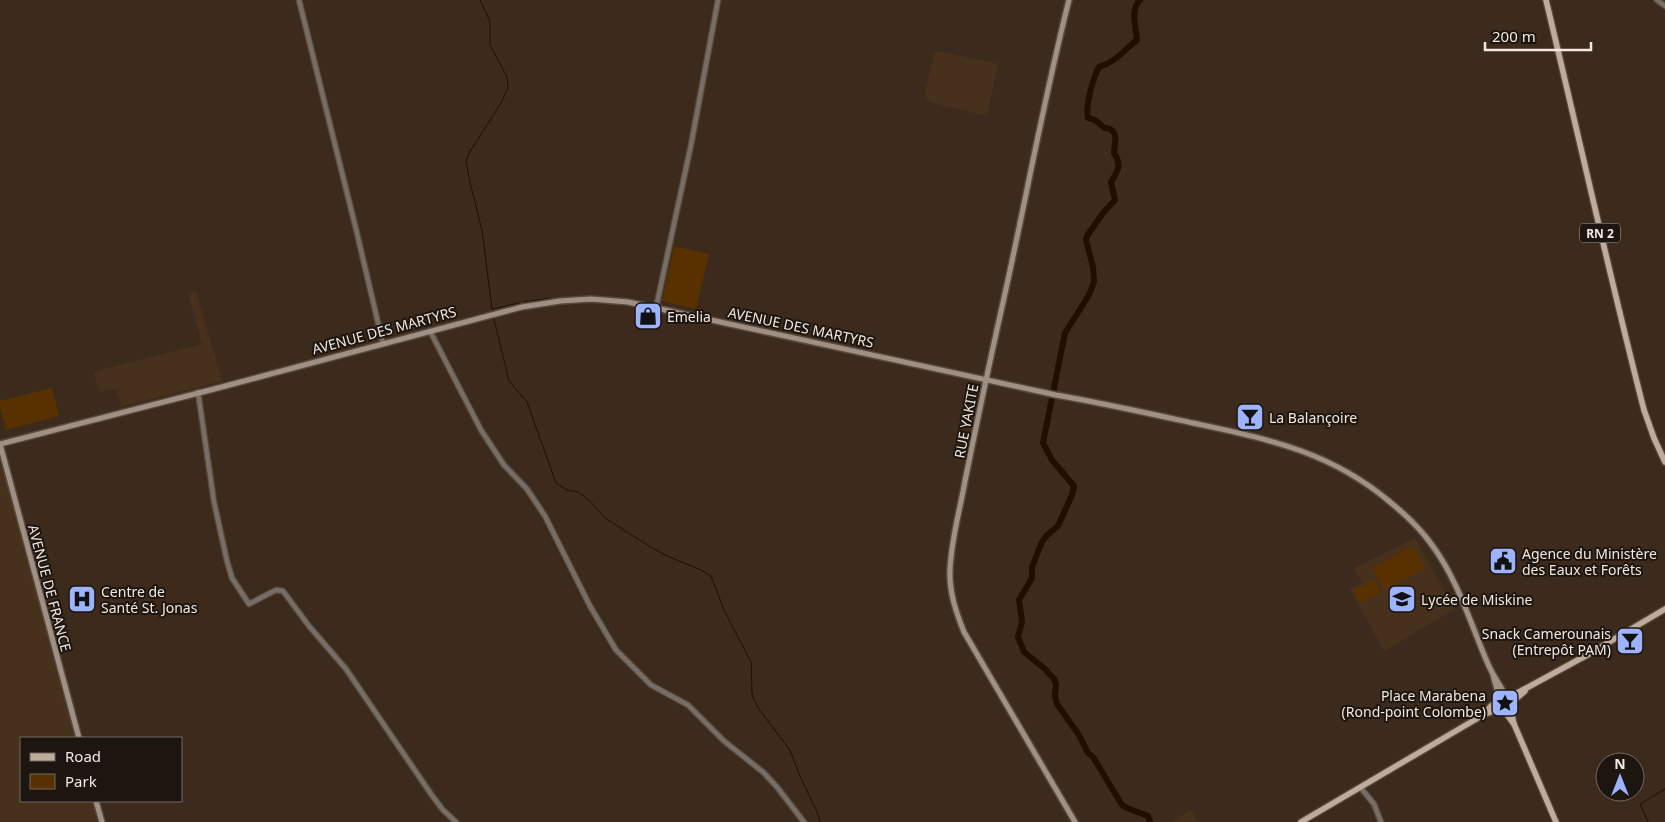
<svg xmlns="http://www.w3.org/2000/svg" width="1665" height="822" font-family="'Noto Sans',sans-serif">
<rect width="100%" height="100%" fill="#3c2b1c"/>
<g fill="#47311d">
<polygon points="938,51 998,64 987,116 929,102 925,94 934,54"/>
<polygon points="196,291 222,381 122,406 116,389 100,392 93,372 202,344 188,293"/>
<polygon points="0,456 75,738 21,738 21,801 92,801 98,822 0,822"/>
<polygon points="1415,538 1454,609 1384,651 1350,589 1362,583 1354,568"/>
<polygon points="1190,809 1198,822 1174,822"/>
</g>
<g fill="#593000">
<polygon points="674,246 709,254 696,309 662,301"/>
<polygon points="52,388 59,416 6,430 0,408 0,401"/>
<polygon points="1413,546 1425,568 1384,590 1372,568"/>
<polygon points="1374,580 1381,592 1360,603 1353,591"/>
</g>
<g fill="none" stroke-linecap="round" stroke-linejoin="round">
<g stroke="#200e01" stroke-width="1">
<polyline points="480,0 490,21 490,45 507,77 508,88 501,103 469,153 466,161 470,182 482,230 492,309 519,303"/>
<polyline points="524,302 551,298"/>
<polyline points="494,319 509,381 527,402 556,483 567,490 578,492 589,500 605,518 649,546 665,555 701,570 711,576 724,610 751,662 752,694 754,700 759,709 790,750 799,774 818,814 820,822"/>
<polyline points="1648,822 1640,804 1665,789"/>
</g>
<path stroke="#200e01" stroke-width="6" d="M1140,0C1130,9 1136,28 1137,40C1124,50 1116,62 1099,67C1093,78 1085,106 1088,118C1095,119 1096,121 1102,126C1108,131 1103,126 1110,129C1119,134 1114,145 1114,153C1122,165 1118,171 1111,182L1115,200L1103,213L1087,236L1086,240L1093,267L1094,282L1089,295L1065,333L1043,443L1052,460L1074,486L1072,495L1058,526L1047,535L1042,542L1032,567V578L1019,600L1022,622L1018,637L1024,652L1045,669L1054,679L1056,684L1055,696L1057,704L1079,735L1088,753L1093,757L1122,805L1127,808L1148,816L1150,822"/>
<g stroke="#59493b" stroke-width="7">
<g id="tertiary">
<polyline points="299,0 356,229 383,344"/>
<polyline points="1657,0 1665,6"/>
<polyline points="656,308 691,145 718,0"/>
<polyline points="430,331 481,430 504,465 527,489 545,516 590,606 616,650 651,685 688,705 724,741 763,772 777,787 804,822"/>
<polyline points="198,392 214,502 227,561 232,578 249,604 276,590 283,591 309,626 346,669 431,794 443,810 456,822"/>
<polyline points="1360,787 1374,804 1381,822"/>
</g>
</g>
<g stroke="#59493b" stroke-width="8">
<g id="secondary">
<path d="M1069,0C1043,102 1025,205 1002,307C989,365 977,422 965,481C960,510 951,540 950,570C949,592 956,612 964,632L1075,822"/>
<polyline points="1493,675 1500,700"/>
<path d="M79,738L0,444L218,388L522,307L560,301L591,299L628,302L656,308L1056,395C1102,403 1147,413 1193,423C1267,439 1330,451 1390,502C1406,515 1420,528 1432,545C1458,580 1471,625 1488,664C1493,676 1501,686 1506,697"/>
<polyline points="96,801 102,822"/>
</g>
</g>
<g stroke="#59493b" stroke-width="8">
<g id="primary">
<path d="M1546,0C1579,137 1609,274 1644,410L1654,438L1665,462"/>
<polyline points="1508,698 1589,654 1665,609"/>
<polyline points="1510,704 1525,691"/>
<polyline points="1510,706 1514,724 1556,822"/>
<polyline points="1503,709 1514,724"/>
<path d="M1485,713L1491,706L1504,697L1509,700L1510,706L1506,709C1501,709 1498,706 1499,701"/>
<polyline points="1301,822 1483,715 1501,708"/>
</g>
</g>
<use href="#tertiary" stroke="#766d66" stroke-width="4.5"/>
<use href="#secondary" stroke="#9e9084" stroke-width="5"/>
<use href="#primary" stroke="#bdab9c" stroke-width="5.5"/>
</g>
<defs>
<g id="shop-square" transform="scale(1.4375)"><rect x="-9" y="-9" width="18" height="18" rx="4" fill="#9eb3fd" stroke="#1d150f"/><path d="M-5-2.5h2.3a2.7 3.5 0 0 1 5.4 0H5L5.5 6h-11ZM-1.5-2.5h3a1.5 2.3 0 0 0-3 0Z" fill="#111"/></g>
<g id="bar-square" transform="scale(1.4375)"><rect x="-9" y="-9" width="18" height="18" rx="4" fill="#9eb3fd" stroke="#1d150f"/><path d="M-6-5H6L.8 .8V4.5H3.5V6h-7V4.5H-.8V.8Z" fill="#111"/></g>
<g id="civic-square" transform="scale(1.4375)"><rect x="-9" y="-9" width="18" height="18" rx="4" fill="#9eb3fd" stroke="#1d150f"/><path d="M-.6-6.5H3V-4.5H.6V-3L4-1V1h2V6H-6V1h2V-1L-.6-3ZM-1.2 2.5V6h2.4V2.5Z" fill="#111"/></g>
<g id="hospital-square" transform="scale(1.4375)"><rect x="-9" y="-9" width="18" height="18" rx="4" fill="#9eb3fd" stroke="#1d150f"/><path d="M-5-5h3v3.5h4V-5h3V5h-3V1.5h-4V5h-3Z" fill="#111"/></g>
<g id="school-square" transform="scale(1.4375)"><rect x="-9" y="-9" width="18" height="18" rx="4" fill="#9eb3fd" stroke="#1d150f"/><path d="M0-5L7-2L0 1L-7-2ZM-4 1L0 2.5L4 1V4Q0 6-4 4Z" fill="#111"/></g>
<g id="sight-square" transform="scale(1.4375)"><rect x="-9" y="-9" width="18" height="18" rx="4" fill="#9eb3fd" stroke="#1d150f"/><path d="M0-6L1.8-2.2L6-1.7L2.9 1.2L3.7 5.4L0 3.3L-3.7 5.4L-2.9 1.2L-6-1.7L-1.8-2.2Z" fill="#111"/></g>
</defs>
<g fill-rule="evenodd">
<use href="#shop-square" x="648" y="316"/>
<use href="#bar-square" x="1250" y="417"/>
<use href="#civic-square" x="1503" y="561"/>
<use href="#hospital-square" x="82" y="599"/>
<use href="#school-square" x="1402" y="599"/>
<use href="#bar-square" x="1630" y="641"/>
<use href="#sight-square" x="1505" y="703"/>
</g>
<g text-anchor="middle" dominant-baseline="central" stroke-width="4" stroke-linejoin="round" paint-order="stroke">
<rect fill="#1d150f" stroke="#b3a9a1" stroke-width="1" x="1580" y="223.5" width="40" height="19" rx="4"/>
<g font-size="12" font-weight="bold" fill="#f3e8df">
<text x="1600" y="233">RN 2</text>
</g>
<g font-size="14" fill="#f3e8df" stroke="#1d150f" text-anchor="start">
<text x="667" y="316">Emelia</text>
<text x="1269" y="417">La Balançoire</text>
<text x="1522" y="553">Agence du Ministère<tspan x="1522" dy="16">des Eaux et Forêts</tspan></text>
<text x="101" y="591">Centre de<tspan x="101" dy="16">Santé St. Jonas</tspan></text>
<text x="1421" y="599">Lycée de Miskine</text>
<text x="1611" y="633" text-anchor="end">Snack Camerounais<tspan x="1611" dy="16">(Entrepôt PAM)</tspan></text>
<text x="1486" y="695" text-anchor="end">Place Marabena<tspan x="1486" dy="16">(Rond-point Colombe)</tspan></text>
</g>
<g font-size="14" fill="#f3e8df" stroke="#1d150f">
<text transform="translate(801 327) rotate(12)">AVENUE DES MARTYRS</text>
<text transform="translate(384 330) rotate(-15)">AVENUE DES MARTYRS</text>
<text transform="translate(966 421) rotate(-79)">RUE YAKITE</text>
<text transform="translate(50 588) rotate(75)">AVENUE DE FRANCE</text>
</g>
</g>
<rect x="20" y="737" width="162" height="65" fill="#1d150f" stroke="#736962"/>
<rect x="30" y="753" width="25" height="8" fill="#bdab9c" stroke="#736962"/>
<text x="65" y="762" font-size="15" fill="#f3e8df">Road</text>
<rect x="30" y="774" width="25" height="15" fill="#593000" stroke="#736962"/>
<text x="65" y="787" font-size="15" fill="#f3e8df">Park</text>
<g transform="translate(1620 777)"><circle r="24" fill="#1d150f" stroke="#736962"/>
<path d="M0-4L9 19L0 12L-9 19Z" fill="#9eb3fd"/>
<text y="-8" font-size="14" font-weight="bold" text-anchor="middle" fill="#f3e8df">N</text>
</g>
<path d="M1485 42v8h106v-8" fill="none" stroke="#f3e8df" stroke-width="2.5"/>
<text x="1492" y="42" font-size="15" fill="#f3e8df" stroke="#1d150f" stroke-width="4" paint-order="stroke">200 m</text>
</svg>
